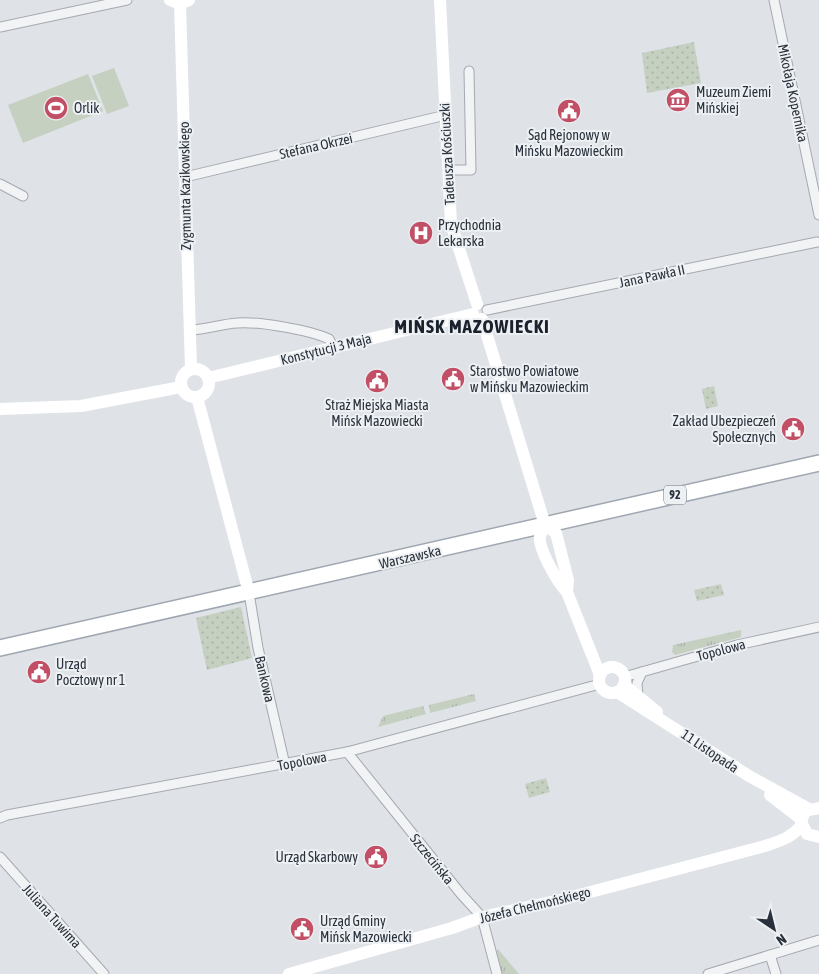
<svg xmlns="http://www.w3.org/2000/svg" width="819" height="974" font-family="'Asap Condensed',sans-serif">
<defs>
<pattern id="grass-tufts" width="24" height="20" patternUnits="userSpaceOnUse" patternTransform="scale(1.25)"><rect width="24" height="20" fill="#c5d0c1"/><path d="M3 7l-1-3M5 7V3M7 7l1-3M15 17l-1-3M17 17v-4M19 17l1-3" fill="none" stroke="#a9b3a7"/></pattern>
<pattern id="park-dots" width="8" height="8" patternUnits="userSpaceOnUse" patternTransform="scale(1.25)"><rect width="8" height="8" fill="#c5d0c1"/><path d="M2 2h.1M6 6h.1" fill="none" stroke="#a9b3a7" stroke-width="1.8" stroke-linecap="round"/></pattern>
</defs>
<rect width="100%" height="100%" fill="#dfe2e7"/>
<g fill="url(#grass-tufts)">
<polygon points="741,630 741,637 675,655 672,652 673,645"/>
<polygon points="474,694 476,701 430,713 429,705"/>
<polygon points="423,706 426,714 378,727 383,716"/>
<polygon points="498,949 519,974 502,974 496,951"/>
</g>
<g fill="url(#park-dots)">
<polygon points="694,42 701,83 647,93 642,53"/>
<polygon points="714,386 718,406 706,409 702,389"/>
<polygon points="721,584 724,595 697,601 694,590"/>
<polygon points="241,607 252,658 207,670 196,618"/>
<polygon points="546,778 550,792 529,798 525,784"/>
</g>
<g fill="#c5d0c1">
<polygon points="114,68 129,106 107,114 92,76"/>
<polygon points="88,74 103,111 23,143 8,105"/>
</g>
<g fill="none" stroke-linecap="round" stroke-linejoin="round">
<g stroke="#a5a9b0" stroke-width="11">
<g id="street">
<polyline points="774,0 819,215"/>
<polyline points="0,27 127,0"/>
<polyline points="448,170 471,170 469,71"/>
<polyline points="185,177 446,115"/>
<polyline points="0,184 23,196"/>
<polyline points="487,310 817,242"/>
<path d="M190,330C206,330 221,324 237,323C258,321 309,330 329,339L333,347"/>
<polyline points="249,593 258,648 285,765"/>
<polyline points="624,677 737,645 819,627"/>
<polyline points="638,696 637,683 642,672"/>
<polyline points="347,752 461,894 482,917 497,974"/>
<polyline points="0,818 7,815 347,752 600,684"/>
<polyline points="0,857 104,974"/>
<polyline points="770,955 776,974"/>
<polyline points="708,974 819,940"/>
</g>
</g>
<g stroke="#9fa7b1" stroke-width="18">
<polyline id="primary" points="0,648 819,463"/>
</g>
<use href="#street" stroke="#f1f3f5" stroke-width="9"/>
<g stroke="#fff" stroke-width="12">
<polyline points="170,0 180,4 189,0"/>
<polyline points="440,0 451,224 477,304"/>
<polyline points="180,4 191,369"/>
<polyline points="482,319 545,525"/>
<circle cx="195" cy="383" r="14"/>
<polyline points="208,378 473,314"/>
<polyline points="197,397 249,593"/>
<polyline points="0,409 81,406 181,387"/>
<path d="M545,525C544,528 541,533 540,536C538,549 558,583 567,592L600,675"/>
<polyline points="545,525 556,533 568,580 567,592"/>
<circle cx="612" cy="680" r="13"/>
<polyline points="624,685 657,712"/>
<polyline points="617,692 749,776 809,809"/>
<polyline points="770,795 801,819"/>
<polyline points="819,808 805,811 801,822 807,834 819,837"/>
<path d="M289,974L452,928L482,917L560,900L765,846C780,841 791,838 801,826"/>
</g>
<use href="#primary" stroke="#fff" stroke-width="15"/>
</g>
<defs>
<g id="museum-disc" transform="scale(1.25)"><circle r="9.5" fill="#c14f65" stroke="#eef1f4"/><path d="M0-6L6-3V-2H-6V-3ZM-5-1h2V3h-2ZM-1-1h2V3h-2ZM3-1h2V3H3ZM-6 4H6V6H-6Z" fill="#fff"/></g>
<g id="stadium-disc" transform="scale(1.25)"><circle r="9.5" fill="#c14f65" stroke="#eef1f4"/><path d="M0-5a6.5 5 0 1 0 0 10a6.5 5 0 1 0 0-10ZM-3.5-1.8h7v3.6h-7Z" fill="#fff"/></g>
<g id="civic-disc" transform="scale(1.25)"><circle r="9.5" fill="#c14f65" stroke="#eef1f4"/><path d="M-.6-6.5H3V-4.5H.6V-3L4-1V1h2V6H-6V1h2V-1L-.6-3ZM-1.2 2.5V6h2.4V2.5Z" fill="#fff"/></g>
<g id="hospital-disc" transform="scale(1.25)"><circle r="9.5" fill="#c14f65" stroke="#eef1f4"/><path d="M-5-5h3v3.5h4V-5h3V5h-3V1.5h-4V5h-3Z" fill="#fff"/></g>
</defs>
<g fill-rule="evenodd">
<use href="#museum-disc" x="678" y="100"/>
<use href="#stadium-disc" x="56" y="108"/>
<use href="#civic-disc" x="569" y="111"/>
<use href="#hospital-disc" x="421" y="233"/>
<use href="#civic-disc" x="453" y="379"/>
<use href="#civic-disc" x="377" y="381"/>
<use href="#civic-disc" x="793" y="429"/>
<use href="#civic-disc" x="39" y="672"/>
<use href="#civic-disc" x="376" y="857"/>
<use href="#civic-disc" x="302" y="929"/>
</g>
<g text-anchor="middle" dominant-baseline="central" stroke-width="4" stroke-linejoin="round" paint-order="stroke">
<rect fill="#eef1f4" stroke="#646b73" stroke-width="1" x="664" y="485.5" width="22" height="19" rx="4"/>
<g font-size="12" font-weight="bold" fill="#29313c">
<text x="675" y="495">92</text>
</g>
<g font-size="14" fill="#29313c" stroke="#eef1f4" text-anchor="start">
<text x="696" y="92">Muzeum Ziemi<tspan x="696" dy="16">Mińskiej</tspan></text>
<text x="74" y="108">Orlik</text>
<text x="569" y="135" text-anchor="middle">Sąd Rejonowy w<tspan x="569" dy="16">Mińsku Mazowieckim</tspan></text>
<text x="438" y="225">Przychodnia<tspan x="438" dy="16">Lekarska</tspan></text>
<text x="470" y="371">Starostwo Powiatowe<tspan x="470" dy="16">w Mińsku Mazowieckim</tspan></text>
<text x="377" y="405" text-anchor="middle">Straż Miejska Miasta<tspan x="377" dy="16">Mińsk Mazowiecki</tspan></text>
<text x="776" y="421" text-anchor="end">Zakład Ubezpieczeń<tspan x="776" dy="16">Społecznych</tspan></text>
<text x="56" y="664">Urząd<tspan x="56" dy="16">Pocztowy nr 1</tspan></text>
<text x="358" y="857" text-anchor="end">Urząd Skarbowy</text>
<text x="320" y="921">Urząd Gminy<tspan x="320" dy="16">Mińsk Mazowiecki</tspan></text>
</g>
<g font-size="14" fill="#29313c" stroke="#eef1f4">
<text transform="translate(793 93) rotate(78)">Mikołaja Kopernika</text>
<text transform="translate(316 146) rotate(-13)">Stefana Okrzei</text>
<text transform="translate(447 154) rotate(-93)">Tadeusza Kościuszki</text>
<text transform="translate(185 186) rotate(-91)">Zygmunta Kazikowskiego</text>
<text transform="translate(652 276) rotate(-12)">Jana Pawła II</text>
<text transform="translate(326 349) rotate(-14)">Konstytucji 3 Maja</text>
<text transform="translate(410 557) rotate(-13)">Warszawska</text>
<text transform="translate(721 650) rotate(-15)">Topolowa</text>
<text transform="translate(265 679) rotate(77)">Bankowa</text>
<text transform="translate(710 751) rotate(34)">11 Listopada</text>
<text transform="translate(302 761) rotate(-11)">Topolowa</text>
<text transform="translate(432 859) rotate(51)">Szczecińska</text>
<text transform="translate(535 905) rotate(-14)">Józefa Chełmońskiego</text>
<text transform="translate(52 916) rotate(48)">Juliana Tuwima</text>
</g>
<g font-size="19" font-weight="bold" letter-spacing="1" fill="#1b222d" stroke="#eef1f4">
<text x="472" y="326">MIŃSK MAZOWIECKI</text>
</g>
</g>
<g transform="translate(774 929) rotate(145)" stroke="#eef1f4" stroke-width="4" paint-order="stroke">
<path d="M0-4L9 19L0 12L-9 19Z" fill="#29313c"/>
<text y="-8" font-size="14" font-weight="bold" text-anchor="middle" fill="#29313c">N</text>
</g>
</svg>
